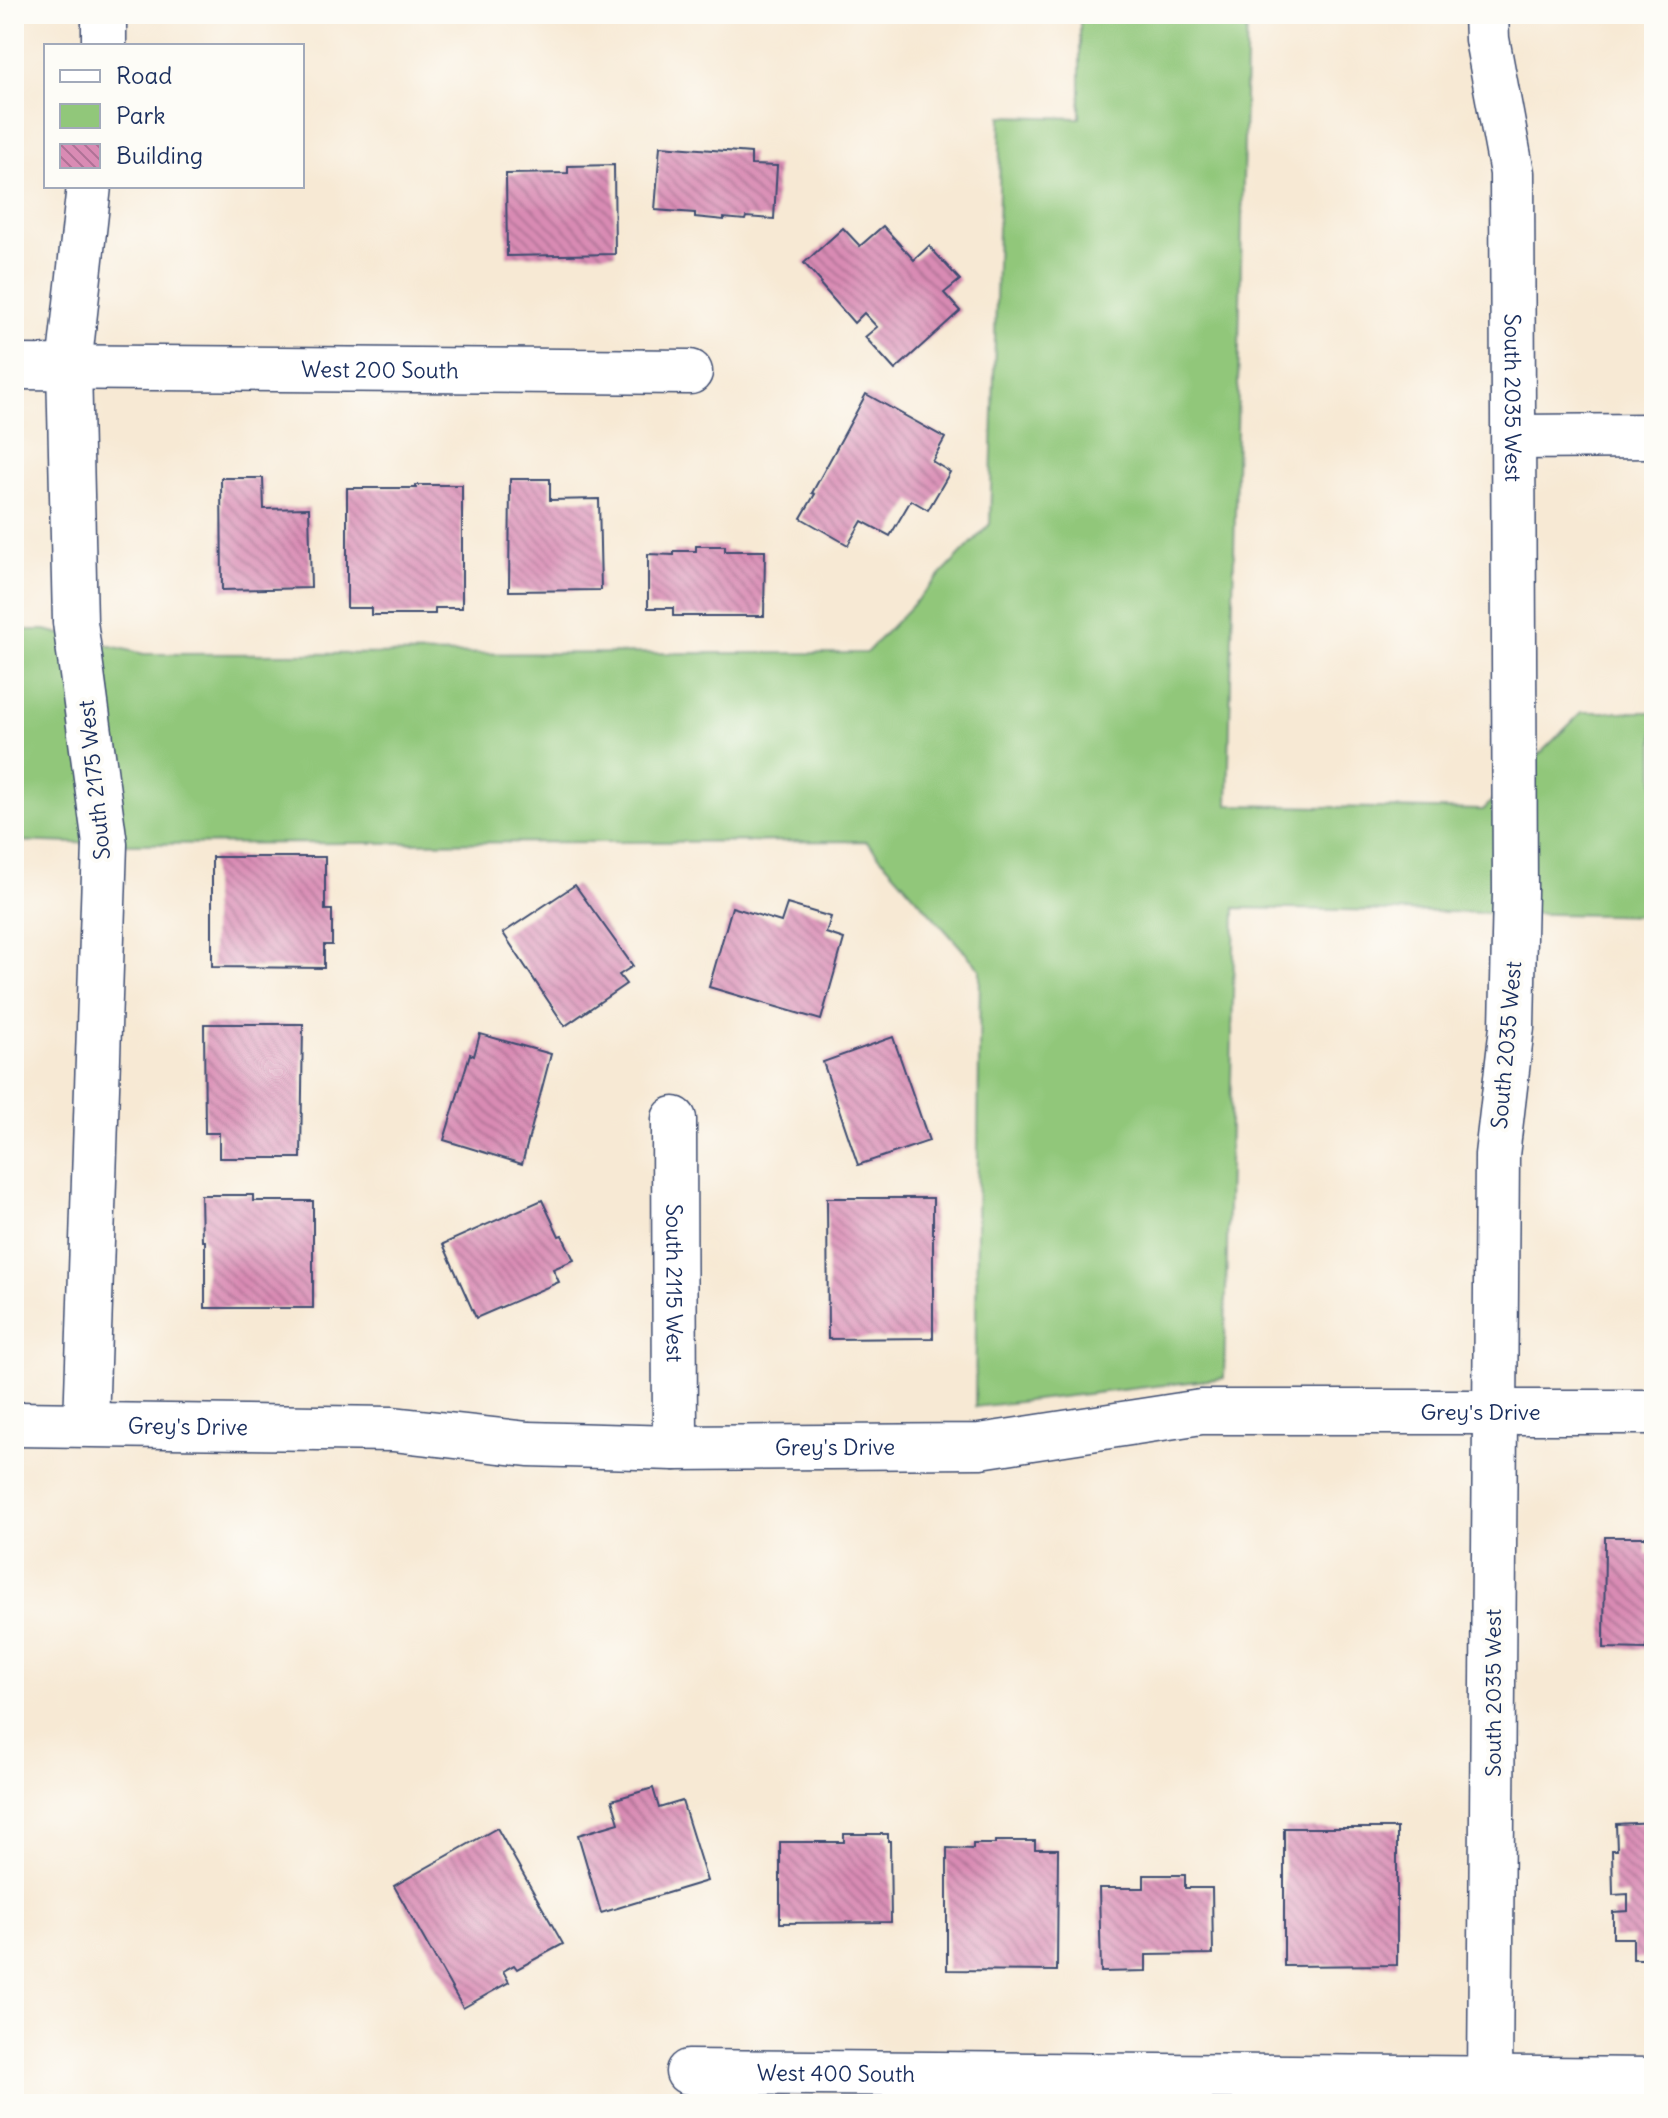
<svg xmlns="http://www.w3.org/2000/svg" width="1668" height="2118" font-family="Delius,sans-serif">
<defs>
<pattern id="building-back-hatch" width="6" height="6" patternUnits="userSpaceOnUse" patternTransform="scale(2)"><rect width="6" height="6" fill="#d98bb4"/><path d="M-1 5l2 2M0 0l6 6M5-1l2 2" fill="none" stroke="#af7296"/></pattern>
</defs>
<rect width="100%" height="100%" fill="#fdfcf7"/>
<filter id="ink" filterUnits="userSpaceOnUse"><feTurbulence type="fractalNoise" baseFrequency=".0125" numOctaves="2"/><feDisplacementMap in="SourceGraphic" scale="16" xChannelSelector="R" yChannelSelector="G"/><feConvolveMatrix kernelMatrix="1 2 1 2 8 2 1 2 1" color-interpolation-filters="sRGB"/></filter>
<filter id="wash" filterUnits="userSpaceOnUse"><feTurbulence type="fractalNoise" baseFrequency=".006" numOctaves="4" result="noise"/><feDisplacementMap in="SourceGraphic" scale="32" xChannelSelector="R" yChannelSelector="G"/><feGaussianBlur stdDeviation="1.8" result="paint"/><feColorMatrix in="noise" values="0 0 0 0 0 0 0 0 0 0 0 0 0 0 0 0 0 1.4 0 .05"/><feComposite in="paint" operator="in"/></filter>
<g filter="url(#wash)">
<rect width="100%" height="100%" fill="#f7e9d4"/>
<polygon fill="#91c77a" stroke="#567b6c" stroke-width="2" points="1080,14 1247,14 1228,805 1483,810 1582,712 1654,712 1654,916 1235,908 1224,1378 975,1407 980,969 866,841 105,844 14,841 14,630 45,630 144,654 866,653 990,524 1001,116 1080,118"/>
<g id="blocks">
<g fill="url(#building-back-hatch)">
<polygon points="660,146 751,153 751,165 777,166 774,219 746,217 745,220 724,218 724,220 695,217 695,213 655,210"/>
<polygon points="614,165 615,254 507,256 506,174 568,173 568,166"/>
<polygon points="883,226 914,260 929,246 960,280 944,293 960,311 895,370 865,337 877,327 864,313 854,323 820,284 821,282 804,263 843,228 860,246"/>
<polygon points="866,394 945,438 932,461 950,472 928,510 911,500 890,536 862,521 848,545 801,518 815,494 812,493"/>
<polygon points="221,478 263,478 264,509 309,508 311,588 222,590"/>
<polygon points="510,479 550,479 550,500 599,499 601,590 509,591"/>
<polygon points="416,485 462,485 462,608 435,608 435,614 410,614 410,615 371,615 371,608 347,608 347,488 416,488"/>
<polygon points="696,546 725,546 725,551 765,551 764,616 673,616 673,608 648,608 648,554 674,555 674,551 696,551"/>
<polygon points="212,857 325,857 325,910 332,910 332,945 324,945 324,968 212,967"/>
<polygon points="575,885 633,966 619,975 626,984 565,1026 503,933"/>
<polygon points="787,904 831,917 826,933 844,939 821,1020 709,987 732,907 781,922"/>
<polygon points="204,1024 303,1024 301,1158 219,1158 219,1133 205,1133"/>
<polygon points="480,1034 551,1054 522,1164 444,1140 470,1054 474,1056"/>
<polygon points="893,1037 929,1141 858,1165 823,1062"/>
<polygon points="201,1195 253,1195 253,1201 313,1201 313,1308 205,1308 205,1241 202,1241"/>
<polygon points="827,1198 933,1198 933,1338 828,1339"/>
<polygon points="542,1200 559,1236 562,1235 574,1260 553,1269 559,1282 476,1318 443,1244"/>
<polygon points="1605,1537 1646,1537 1646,1555 1654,1555 1654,1645 1646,1645 1646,1649 1604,1648"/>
<polygon points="653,1788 659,1808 682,1801 707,1881 601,1913 578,1835 619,1823 612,1800"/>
<polygon points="1654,1822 1654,1959 1633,1959 1633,1938 1613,1938 1613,1912 1628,1911 1628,1894 1613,1895 1612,1850 1617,1850 1616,1824"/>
<polygon points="497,1828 563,1944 517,1969 514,1965 503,1971 509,1982 463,2008 394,1886"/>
<polygon points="1284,1828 1397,1828 1397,1965 1284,1966"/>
<polygon points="844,1834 888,1834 888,1841 890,1841 891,1922 780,1923 780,1842 844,1842"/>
<polygon points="995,1841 1035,1841 1035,1849 1058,1849 1057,1971 947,1970 947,1848 973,1849 973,1844 995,1844"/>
<polygon points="1144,1875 1185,1875 1185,1888 1212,1888 1213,1954 1146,1955 1146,1971 1101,1972 1099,1888 1144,1888"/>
</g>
</g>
</g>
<g filter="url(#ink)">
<use href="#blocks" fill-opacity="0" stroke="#3c4b70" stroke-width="2"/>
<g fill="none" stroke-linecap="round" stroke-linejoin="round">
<g stroke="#3c4b70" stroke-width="47">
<g id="street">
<path id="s1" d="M1486,14L1487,39L1512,173L1515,892L1512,1027L1497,1155L1490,2079"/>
<polyline points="104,46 104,14"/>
<path id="s2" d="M14,367L690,372"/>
<polyline points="1515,437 1654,436"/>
<path id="s3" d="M674,1119L675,1448"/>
<path id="s4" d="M14,1424L393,1429L528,1444L675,1448L980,1446L1201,1412H1654"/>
<polyline points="86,1424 105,844 75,622 69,367 89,186"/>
<path id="s5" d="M688,2072L1654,2080"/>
</g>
</g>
<use href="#street" stroke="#fff" stroke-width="44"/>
</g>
</g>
<g text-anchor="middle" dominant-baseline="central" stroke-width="8" stroke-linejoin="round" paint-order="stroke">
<g font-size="22" fill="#1b2f5e" stroke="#fdfcf7">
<text stroke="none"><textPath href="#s2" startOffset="366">West 200 South</textPath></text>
<text stroke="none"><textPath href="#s1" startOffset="386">South 2035 West</textPath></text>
<text transform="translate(94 780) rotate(-96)">South 2175 West</text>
<text transform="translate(1506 1045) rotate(-85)">South 2035 West</text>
<text stroke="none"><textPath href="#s3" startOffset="164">South 2115 West</textPath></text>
<text stroke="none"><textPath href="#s4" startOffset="1470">Grey's Drive</textPath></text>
<text stroke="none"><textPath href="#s4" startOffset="174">Grey's Drive</textPath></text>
<text stroke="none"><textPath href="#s4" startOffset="822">Grey's Drive</textPath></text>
<text transform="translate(1493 1693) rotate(-90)">South 2035 West</text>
<text stroke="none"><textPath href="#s5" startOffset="148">West 400 South</textPath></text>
</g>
</g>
<rect width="1668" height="2118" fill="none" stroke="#fdfcf7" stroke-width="48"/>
<rect x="44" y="44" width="260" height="144" fill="#fdfcf7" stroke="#a3aaba" stroke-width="2"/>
<rect x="60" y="70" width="40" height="12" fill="#ffffff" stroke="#a3aaba" stroke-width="2"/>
<text x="116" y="84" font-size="24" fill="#1b2f5e">Road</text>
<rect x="60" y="104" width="40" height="24" fill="#91c77a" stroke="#a3aaba" stroke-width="2"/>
<text x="116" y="124" font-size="24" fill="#1b2f5e">Park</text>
<rect x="60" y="144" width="40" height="24" fill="url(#building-back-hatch)" stroke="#a3aaba" stroke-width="2"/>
<text x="116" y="164" font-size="24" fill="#1b2f5e">Building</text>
</svg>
